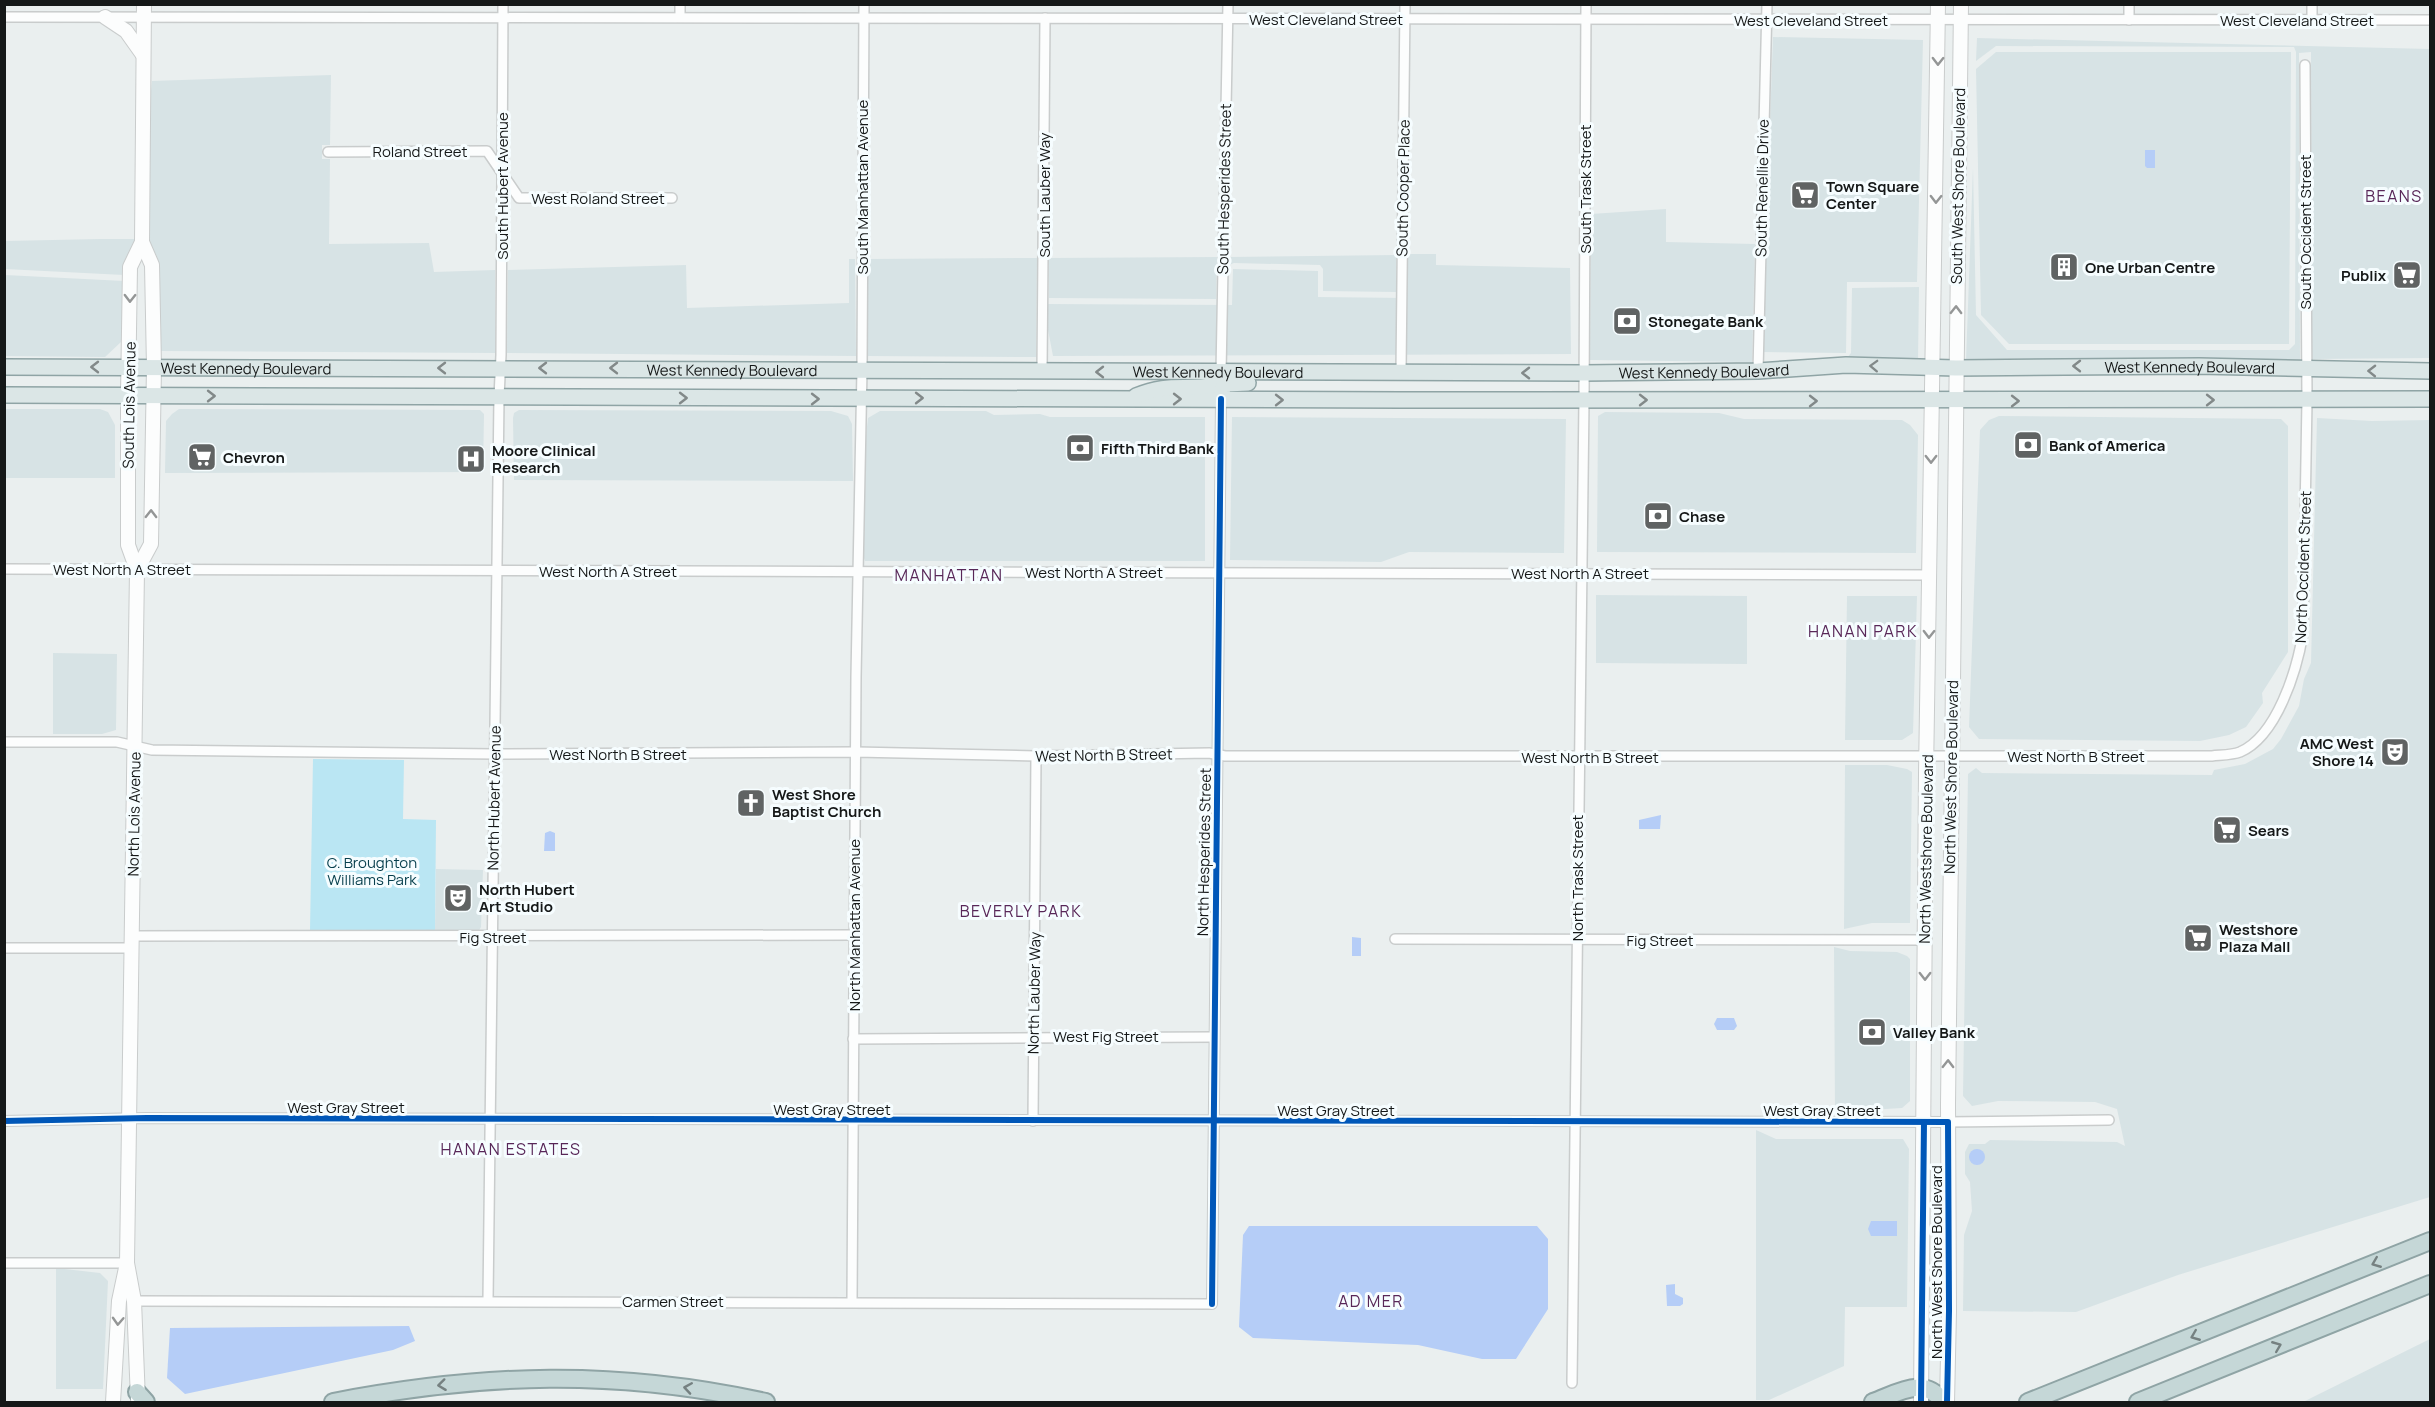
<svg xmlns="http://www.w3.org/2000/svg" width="2435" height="1407" font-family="Manrope,sans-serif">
<rect width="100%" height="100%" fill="#eaefef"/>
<g fill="#d7e3e5">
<polygon points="1773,37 1923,40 1917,282 1847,282 1846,353 1762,352"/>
<polygon points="1977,38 2430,49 2430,358 2312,359 2311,52 2299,53 2300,360 1966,361 1973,168 1976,315 2007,350 2289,350 2295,344 2296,52 2294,47 1996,46 1976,61"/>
<polygon points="1996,52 2291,52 2289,344 2009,344 1981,315 1976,69"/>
<polygon points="331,75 330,145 322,145 322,159 330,159 329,244 429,243 434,272 495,270 495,353 160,351 159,265 148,238 149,111 152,81"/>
<polygon points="1666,209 1666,242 1755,244 1752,362 1590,360 1591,214"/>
<polygon points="100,239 134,239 135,242 124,275 5,269 5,241"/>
<polygon points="1408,254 1436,254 1436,265 1570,268 1571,354 1053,356 1048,330 1047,304 1232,305 1233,269 1318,271 1318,297 1406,298"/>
<polygon points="1396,255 1396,292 1323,291 1323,269 1320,265 1234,263 1229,265 1229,257"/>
<polygon points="1217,257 1216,299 1049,298 1049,258"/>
<polygon points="1037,258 1036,357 868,356 868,259"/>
<polygon points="849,259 855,259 856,356 507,353 508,270 686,265 687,308 849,303"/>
<polygon points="5,275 124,281 122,341 105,357 5,356"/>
<polygon points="1919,287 1918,360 1847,358 1851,353 1852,288"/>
<polygon points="5,409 100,409 108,412 115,425 115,478 5,478"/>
<polygon points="179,409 480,410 484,414 483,472 165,473 166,421 172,414"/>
<polygon points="519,410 831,411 848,416 852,424 853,481 514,480 513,418 514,413"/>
<polygon points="880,411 986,411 994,415 1040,414 1050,417 1205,417 1205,561 865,561 863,555 864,453 868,418"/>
<polygon points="1605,412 1719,413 1744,419 1902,420 1910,425 1918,435 1916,553 1597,552 1598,416"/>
<polygon points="1999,416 2281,419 2288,426 2288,652 2262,693 2263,703 2246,727 2229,735 2200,741 1979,739 1969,727 1980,430 1989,420"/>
<polygon points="1232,417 1566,419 1564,553 1409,552 1381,562 1230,560"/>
<polygon points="2317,418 2372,421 2430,420 2430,1197 2178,1275 2076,1312 1963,1311 1964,1235 1972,1211 1970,1182 1965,1174 1965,1152 1969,1144 1985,1144 1990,1140 2117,1142 2125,1146 2117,1109 2095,1102 1998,1101 1972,1106 1963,1096 1968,774 1976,768 1982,773 2212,775 2214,770 2245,764 2273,749 2281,739 2299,706 2304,679 2311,663"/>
<polygon points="1596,595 1747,596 1747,664 1596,663"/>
<polygon points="1847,596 1917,596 1913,733 1902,740 1845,740"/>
<polygon points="53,653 117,654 116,730 102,734 53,734"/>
<polygon points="1845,765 1887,765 1907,769 1912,772 1910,923 1872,923 1844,929"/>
<polygon points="436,869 483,870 481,927 478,932 435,932"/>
<polygon points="1834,947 1850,951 1897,952 1907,956 1910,959 1910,1101 1902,1108 1835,1112"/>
<polygon points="1756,1130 1776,1139 1903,1139 1909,1149 1907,1307 1845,1307 1844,1366 1769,1400 1756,1400"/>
<polygon points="56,1268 100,1273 108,1281 103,1389 56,1389"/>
<polygon points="2430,1339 2430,1402 2303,1402"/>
</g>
<polygon fill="#bae6f3" points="313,759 404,760 403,819 436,820 435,932 310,931"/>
<g fill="#b5cdf7">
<polygon points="2145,150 2155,150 2155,168 2147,168 2145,166"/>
<polygon points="1661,815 1660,829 1639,829 1639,820"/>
<polygon points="550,831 555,833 555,851 544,851 545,833"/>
<polygon points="1352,937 1361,938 1361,956 1352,956"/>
<polygon points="1717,1018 1734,1018 1737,1026 1734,1030 1717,1030 1714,1024"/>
<circle cx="1977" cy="1157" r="8"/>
<polygon points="1871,1221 1897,1221 1897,1236 1871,1236 1868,1229"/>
<polygon points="1249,1226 1537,1226 1548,1239 1548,1309 1516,1359 1482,1359 1418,1345 1253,1338 1239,1327 1243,1235"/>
<polygon points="1675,1284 1675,1294 1683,1298 1683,1304 1680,1306 1667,1306 1666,1285"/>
<polygon points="409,1326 415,1341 393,1350 185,1394 167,1378 170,1328"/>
</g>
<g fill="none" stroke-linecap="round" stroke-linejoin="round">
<g stroke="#c9cccc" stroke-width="12">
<g id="street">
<polyline points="4,17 2430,20"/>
<polyline points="680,17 680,4"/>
<polyline points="2129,20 2129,4"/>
<polyline points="2312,20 2312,4"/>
<polyline points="328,152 487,151 519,198 672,198"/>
<polyline points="1042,371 1045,18"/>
<polyline points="1758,371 1767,4"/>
<polyline points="1401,372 1405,4"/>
<polyline points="1221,373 1228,4"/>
<polyline points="4,569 1931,575"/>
<path d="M4,742H117L152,750L495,754L856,752L1036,756L1209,753L1225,756H2212C2221,755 2232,755 2240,752C2277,736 2297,670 2303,633L2307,400L2305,65"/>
<polyline points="132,936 854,935"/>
<polyline points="1395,939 1925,940"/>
<polyline points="4,948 132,948"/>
<polyline points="853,1039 1214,1037"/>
<polyline points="4,1121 147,1118 1948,1122 2109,1120"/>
<polyline points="1033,1121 1036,756"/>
<polyline points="4,1263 127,1263"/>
<polyline points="488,1300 499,397 501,355 503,4"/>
<polyline points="134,1301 1212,1304 1221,399"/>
<polyline points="852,1302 856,677 862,369 864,4"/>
<polyline points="1572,1383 1584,400 1586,4"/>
</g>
</g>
<g stroke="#c9cccc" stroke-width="16">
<g id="secondary">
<polyline points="105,17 126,31 143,55"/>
<polyline points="137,570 128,545 128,395 130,267 142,242"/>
<polyline points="138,1400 134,1301 127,1263 137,570 151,544 154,367 152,265 142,242 144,4"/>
<polyline points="113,1402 119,1301 126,1268"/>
<polyline points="1921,1402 1926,774 1938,4"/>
<polyline points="1947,1402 1949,1311 1948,1105 1961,4"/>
</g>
</g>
<g stroke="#8fa4a5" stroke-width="18">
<g id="primary">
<path id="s1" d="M4,367L1584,373L1758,371L1846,365L1956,368L2199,366L2430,371"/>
<polyline points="4,395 1401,400 2430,399"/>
<path d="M1136,396C1169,382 1185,391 1215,385L1221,380V373"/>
<polyline points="1221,399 1223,388 1226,384 1248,383"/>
</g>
</g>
<g stroke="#8fa4a5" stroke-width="20">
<g id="highway">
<polyline points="137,1392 146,1402"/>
<path d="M333,1402C484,1373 616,1369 766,1402"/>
<path d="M1873,1402C1898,1393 1925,1375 1943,1402"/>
<polyline points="2028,1402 2430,1241"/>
<polyline points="2138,1402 2430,1284"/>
</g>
</g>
<use href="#street" stroke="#fcfdfd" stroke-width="9"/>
<use href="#secondary" stroke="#fcfdfd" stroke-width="14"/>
<use href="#primary" stroke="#dbe6e6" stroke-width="15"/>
<use href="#highway" stroke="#c5d7d7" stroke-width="16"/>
<g stroke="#f6fdff" stroke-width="10">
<g id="cycleway">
<polyline points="4,1121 147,1118 1948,1122 1949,1311 1947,1402"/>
<polyline points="1212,1304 1221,399"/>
<polyline points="1921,1402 1924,1122"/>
</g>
</g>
<use href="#cycleway" stroke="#0057b8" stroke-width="6"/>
</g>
<defs><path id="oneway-chevron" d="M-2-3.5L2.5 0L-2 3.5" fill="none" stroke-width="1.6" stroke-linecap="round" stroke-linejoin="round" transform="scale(1.5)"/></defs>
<g stroke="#949696">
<use href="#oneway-chevron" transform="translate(1938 61) rotate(91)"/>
<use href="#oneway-chevron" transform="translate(1936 199) rotate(91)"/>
<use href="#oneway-chevron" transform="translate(130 298) rotate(91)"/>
<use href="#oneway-chevron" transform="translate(1956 310) rotate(-89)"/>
<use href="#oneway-chevron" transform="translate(1931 459) rotate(90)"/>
<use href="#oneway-chevron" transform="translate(151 514) rotate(-89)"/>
<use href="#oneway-chevron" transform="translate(1929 634) rotate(91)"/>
<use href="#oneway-chevron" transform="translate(1925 976) rotate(90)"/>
<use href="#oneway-chevron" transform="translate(1948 1064) rotate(-89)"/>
<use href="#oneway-chevron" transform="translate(118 1321) rotate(93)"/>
</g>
<g stroke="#828989">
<use href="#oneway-chevron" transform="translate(1874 366) rotate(-178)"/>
<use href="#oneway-chevron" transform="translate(2077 366) rotate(180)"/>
<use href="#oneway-chevron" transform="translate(95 367) rotate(180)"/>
<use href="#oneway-chevron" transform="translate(442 368) rotate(-180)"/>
<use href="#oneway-chevron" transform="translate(543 368) rotate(-180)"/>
<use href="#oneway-chevron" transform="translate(614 368) rotate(-180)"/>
<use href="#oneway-chevron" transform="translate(2372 371) rotate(-179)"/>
<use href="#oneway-chevron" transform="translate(1100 372) rotate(-180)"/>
<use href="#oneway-chevron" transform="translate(1526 373) rotate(-180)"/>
<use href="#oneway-chevron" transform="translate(211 396)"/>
<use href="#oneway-chevron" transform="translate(683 398)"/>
<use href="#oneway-chevron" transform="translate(919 398)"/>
<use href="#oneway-chevron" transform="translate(815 399)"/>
<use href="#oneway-chevron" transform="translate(1177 399)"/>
<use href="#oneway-chevron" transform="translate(1279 400)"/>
<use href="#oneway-chevron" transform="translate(1643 400)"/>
<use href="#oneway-chevron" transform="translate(2210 400)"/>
<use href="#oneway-chevron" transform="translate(1813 401)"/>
<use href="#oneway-chevron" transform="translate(2015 401)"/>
</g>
<g stroke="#768181">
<use href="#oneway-chevron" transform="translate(2376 1263) rotate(158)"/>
<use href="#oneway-chevron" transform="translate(2195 1336) rotate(158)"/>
<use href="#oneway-chevron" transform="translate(2277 1346) rotate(-22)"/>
<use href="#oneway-chevron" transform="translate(442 1385) rotate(173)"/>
<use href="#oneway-chevron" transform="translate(688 1388) rotate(-171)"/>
</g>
<defs>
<g id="supermarket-square" transform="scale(1.5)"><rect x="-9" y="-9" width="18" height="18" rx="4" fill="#606363" stroke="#f6fdff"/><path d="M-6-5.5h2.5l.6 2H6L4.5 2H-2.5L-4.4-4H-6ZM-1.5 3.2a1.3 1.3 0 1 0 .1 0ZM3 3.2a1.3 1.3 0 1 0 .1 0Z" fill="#fff"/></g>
<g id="building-square" transform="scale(1.5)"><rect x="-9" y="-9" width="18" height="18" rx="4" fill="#606363" stroke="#f6fdff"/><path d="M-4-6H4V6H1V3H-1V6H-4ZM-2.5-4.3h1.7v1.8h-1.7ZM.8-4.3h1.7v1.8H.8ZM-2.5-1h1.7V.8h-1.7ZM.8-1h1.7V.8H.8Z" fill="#fff"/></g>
<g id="bank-square" transform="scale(1.5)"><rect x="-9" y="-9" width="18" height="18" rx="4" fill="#606363" stroke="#f6fdff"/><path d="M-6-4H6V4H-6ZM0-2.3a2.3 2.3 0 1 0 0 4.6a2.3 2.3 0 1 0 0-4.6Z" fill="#fff"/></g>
<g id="hospital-square" transform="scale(1.5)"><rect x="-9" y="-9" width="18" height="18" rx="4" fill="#606363" stroke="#f6fdff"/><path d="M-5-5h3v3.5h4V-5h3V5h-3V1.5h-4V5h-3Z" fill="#fff"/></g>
<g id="theatre-square" transform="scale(1.5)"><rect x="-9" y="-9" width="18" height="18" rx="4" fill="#606363" stroke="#f6fdff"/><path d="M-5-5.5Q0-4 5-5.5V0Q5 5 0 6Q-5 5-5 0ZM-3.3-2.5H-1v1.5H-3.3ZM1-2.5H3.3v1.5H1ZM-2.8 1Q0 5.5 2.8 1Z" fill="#fff"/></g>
<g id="church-square" transform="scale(1.5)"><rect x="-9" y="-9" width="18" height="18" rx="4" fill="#606363" stroke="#f6fdff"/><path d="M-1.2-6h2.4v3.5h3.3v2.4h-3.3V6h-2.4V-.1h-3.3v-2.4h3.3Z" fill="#fff"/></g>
</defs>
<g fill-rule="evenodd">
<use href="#supermarket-square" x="1805" y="195"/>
<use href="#building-square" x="2064" y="267"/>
<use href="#supermarket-square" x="2407" y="275"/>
<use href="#bank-square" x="1627" y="321"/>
<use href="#bank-square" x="2028" y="445"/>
<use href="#bank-square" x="1080" y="448"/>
<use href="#supermarket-square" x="202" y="457"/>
<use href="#hospital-square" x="471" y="459"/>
<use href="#bank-square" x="1658" y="516"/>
<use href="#theatre-square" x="2395" y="752"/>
<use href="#church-square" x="751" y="803"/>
<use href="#supermarket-square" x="2227" y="830"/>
<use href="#theatre-square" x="458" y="898"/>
<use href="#supermarket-square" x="2198" y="938"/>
<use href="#bank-square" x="1872" y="1032"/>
</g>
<g text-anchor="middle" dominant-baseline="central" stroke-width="6" stroke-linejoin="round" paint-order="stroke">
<g font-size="15" fill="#151818" stroke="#f6fdff">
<text x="1326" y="19">West Cleveland Street</text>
<text x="1811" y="20">West Cleveland Street</text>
<text x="2297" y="20">West Cleveland Street</text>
<text x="420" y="151">Roland Street</text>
<text transform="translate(502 186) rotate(-90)">South Hubert Avenue</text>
<text transform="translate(1958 186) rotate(-89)">South West Shore Boulevard</text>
<text transform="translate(862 187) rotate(-90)">South Manhattan Avenue</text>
<text transform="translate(1403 188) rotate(-89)">South Cooper Place</text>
<text transform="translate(1762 188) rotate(-89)">South Renellie Drive</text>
<text transform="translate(1224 189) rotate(-89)">South Hesperides Street</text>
<text transform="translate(1585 189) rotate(-90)">South Trask Street</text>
<text transform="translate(1044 195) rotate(-90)">South Lauber Way</text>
<text x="598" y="198">West Roland Street</text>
<text transform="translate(2305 232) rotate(-90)">South Occident Street</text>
<text stroke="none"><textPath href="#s1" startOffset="242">West Kennedy Boulevard</textPath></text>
<text stroke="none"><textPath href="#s1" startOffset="2186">West Kennedy Boulevard</textPath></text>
<text stroke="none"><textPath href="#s1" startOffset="728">West Kennedy Boulevard</textPath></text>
<text stroke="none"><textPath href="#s1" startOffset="1700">West Kennedy Boulevard</textPath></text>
<text stroke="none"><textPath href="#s1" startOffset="1214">West Kennedy Boulevard</textPath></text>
<text transform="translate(129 405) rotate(-89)">South Lois Avenue</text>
<text transform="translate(2303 567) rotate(-88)">North Occident Street</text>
<text x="122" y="569">West North A Street</text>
<text x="608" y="571">West North A Street</text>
<text x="1094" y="572">West North A Street</text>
<text x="1580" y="573">West North A Street</text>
<text x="618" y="754">West North B Street</text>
<text transform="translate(1104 755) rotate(-1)">West North B Street</text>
<text x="2076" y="756">West North B Street</text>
<text x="1590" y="757">West North B Street</text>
<text transform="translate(1951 777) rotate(-89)">North West Shore Boulevard</text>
<text transform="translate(494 798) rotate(-89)">North Hubert Avenue</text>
<text transform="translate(134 814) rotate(-89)">North Lois Avenue</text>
<text transform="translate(1926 849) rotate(-89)">North Westshore Boulevard</text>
<text transform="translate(1204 852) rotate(-89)">North Hesperides Street</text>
<text transform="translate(1577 878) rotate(-90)">North Trask Street</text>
<text transform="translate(854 925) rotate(-90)">North Manhattan Avenue</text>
<text x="493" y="937">Fig Street</text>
<text x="1660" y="940">Fig Street</text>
<text transform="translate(1034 993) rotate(-89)">North Lauber Way</text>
<text x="1106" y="1036">West Fig Street</text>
<text x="346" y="1107">West Gray Street</text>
<text x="832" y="1109">West Gray Street</text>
<text x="1336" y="1110">West Gray Street</text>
<text x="1822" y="1110">West Gray Street</text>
<text transform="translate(1936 1262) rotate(-90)">North West Shore Boulevard</text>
<text x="673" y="1301">Carmen Street</text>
</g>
<g font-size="15" font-weight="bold" fill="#151818" stroke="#f6fdff" text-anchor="start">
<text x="1826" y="186">Town Square<tspan x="1826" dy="17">Center</tspan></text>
<text x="2085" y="267">One Urban Centre</text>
<text x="2386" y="275" text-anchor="end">Publix</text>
<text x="1648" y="321">Stonegate Bank</text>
<text x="2049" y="445">Bank of America</text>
<text x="1101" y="448">Fifth Third Bank</text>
<text x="492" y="450">Moore Clinical<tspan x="492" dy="17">Research</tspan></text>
<text x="223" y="457">Chevron</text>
<text x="1679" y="516">Chase</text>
<text x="2374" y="743" text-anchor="end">AMC West<tspan x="2374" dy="17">Shore 14</tspan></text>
<text x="772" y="794">West Shore<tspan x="772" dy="17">Baptist Church</tspan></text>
<text x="2248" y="830">Sears</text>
<text x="479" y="889">North Hubert<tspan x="479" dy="17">Art Studio</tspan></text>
<text x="2219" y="929">Westshore<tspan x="2219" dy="17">Plaza Mall</tspan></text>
<text x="1893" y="1032">Valley Bank</text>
</g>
<g font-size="15" fill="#073f4d" stroke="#f6fdff">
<text x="372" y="862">C. Broughton<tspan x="372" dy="17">Williams Park</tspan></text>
</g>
<g font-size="16" letter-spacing="1.5" fill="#582758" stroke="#f6fdff">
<text x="2394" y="196">BEANS</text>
<text x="949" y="575">MANHATTAN</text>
<text x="1863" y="631">HANAN PARK</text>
<text x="1021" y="911">BEVERLY PARK</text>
<text x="511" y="1149">HANAN ESTATES</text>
<text x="1371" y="1301">AD MER</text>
</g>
</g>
<rect width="2435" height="1407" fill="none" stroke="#151818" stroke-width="12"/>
</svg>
